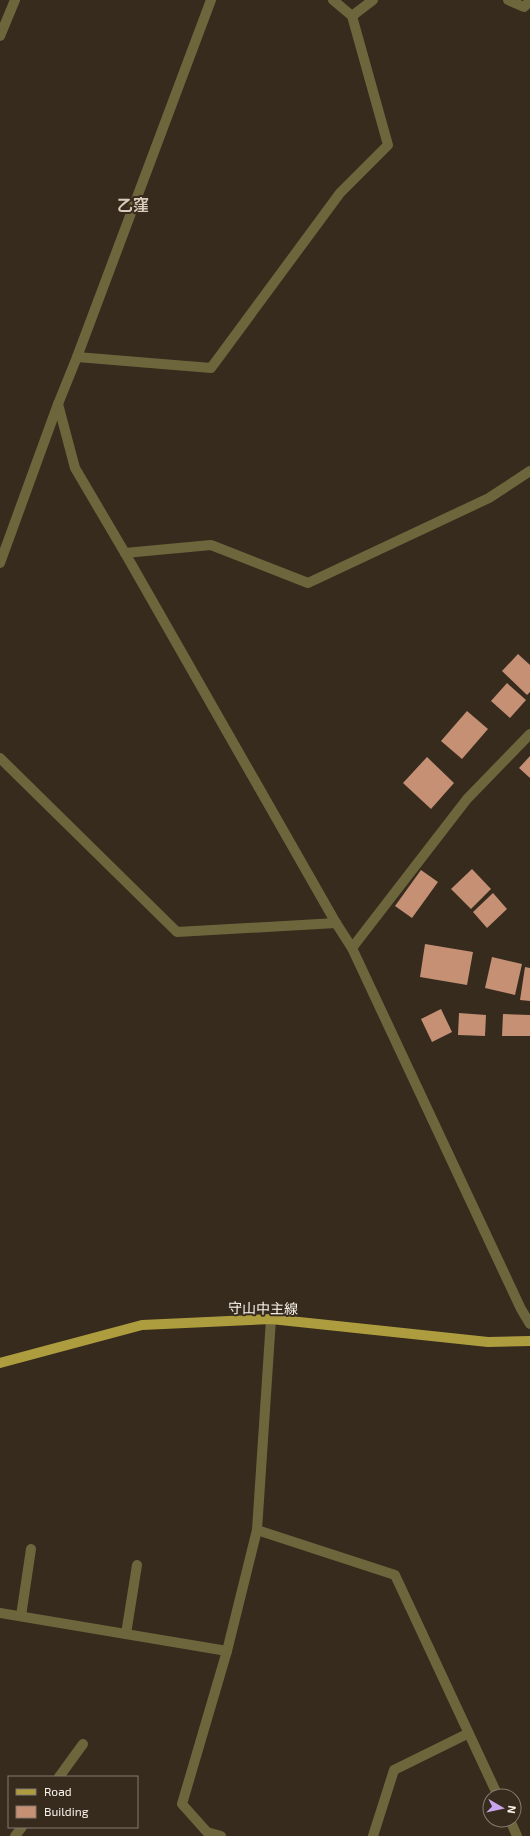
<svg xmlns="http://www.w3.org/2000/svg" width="530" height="1836" font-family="'Exo 2','Noto Sans JP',sans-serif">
<rect width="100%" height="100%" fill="#362b1d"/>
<g fill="#c69075">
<polygon points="518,654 530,665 530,692 527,695 502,671"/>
<polygon points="507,683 526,700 510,718 491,701"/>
<polygon points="467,711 488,729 462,759 441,741"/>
<polygon points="530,756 530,778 519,768"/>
<polygon points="427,757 454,783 431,809 403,783"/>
<polygon points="472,869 491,889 471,909 451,889"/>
<polygon points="421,870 438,882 412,918 395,906"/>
<polygon points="493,893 507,909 487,928 473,912"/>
<polygon points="425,944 473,952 467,985 420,977"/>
<polygon points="492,957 522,964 515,995 485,988"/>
<polygon points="525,967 530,968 530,1001 520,1000"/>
<polygon points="441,1009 452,1032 432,1042 421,1019"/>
<polygon points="459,1013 486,1015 485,1036 458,1035"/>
<polygon points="503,1014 530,1015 530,1036 502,1036"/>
</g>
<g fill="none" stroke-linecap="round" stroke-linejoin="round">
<g stroke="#6d663c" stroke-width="10">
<polyline points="508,0 524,7 530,1"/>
<polyline points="352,16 373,0"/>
<polyline points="0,36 15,0"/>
<polyline points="77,357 211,368 340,193 388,145 352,16 333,0"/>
<polyline points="58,404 75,468 125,553 336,923 352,948 521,1309 530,1324"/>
<polyline points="125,553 211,545 308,583 489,498 530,471"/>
<polyline points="0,563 58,404 77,357 211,0"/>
<polyline points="0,758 177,932 336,923"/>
<polyline points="352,948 467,799 530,734"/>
<polyline points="257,1530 395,1575 498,1796"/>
<polyline points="0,1613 227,1651"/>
<polyline points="21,1616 31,1549"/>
<polyline points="126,1634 137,1565"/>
<polyline points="59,1777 83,1744"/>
<polyline points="510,1820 517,1836"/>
<polyline points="15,1836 22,1827"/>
<polyline points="221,1836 207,1832 182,1804 227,1651 257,1530 271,1319"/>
<polyline points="373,1836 394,1770 467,1734"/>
</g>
<polyline stroke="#ae9d3f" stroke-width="10" points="0,1363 142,1325 271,1319 488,1342 530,1341"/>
</g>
<g text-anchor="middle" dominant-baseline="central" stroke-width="4" stroke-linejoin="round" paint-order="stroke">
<g font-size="14" fill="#faf3ea" stroke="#362b1d">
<text transform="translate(263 1308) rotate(1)">守山中主線</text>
</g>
<g font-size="16" font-weight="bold" fill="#d9ccba" stroke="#362b1d">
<text x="133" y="204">乙窪</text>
</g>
</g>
<rect x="8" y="1776" width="130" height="52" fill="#362b1d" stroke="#847b6f"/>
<rect x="16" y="1789" width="20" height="6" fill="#ae9d3f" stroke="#847b6f"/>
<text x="44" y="1796" font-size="12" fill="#faf3ea">Road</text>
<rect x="16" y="1806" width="20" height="12" fill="#c69075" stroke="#847b6f"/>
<text x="44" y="1816" font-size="12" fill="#faf3ea">Building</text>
<g transform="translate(502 1808) rotate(99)"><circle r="19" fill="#362b1d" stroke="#847b6f"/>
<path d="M0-3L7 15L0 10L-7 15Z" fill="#c9a5ee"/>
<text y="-6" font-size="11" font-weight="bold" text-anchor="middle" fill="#faf3ea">N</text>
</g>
</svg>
